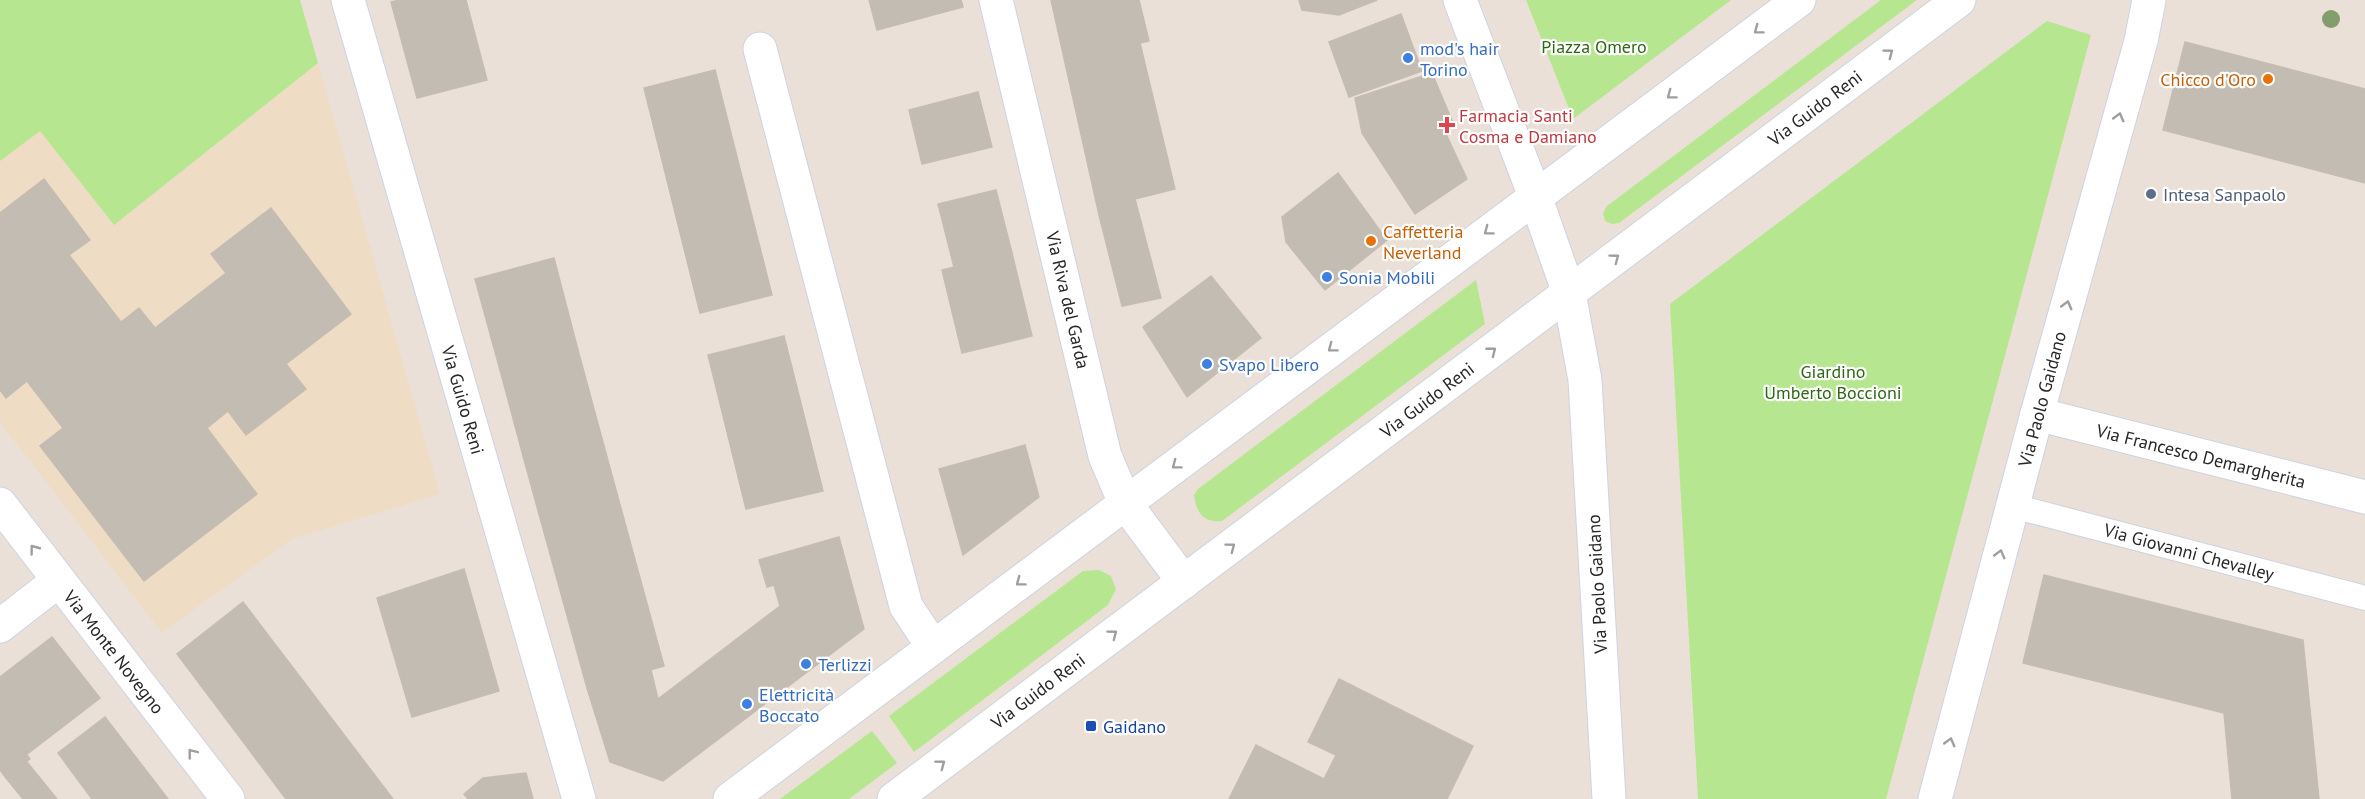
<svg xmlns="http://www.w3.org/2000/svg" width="2365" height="799" font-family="'PT Sans',sans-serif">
<rect width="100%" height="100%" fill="#ebe0d7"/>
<polygon fill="#efdcc4" points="318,63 440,494 292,539 162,633 0,422 0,161 40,131 114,225"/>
<g fill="#b6e68f">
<polygon points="0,0 300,0 318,63 114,225 40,131 0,161"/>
<polygon points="1526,0 1731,0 1573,119"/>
<polygon points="1881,0 1917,0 1619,223 1612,224 1605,221 1603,213 1607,206"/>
<polygon points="2047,21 2091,35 1886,799 1698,799 1670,304"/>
<path d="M1476,280L1485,324L1222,521C1204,523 1196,513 1194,495L1198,489Z"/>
<polygon points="1099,570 1111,576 1116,589 1108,605 914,752 889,716 1083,571"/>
<polygon points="872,731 897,763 849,799 780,799"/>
</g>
<g fill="#c2bcb3" stroke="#c6bcb1" stroke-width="1.5">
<polygon points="399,0 466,0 487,80 417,98 391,2"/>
<polygon points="869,0 961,0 963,7 877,30"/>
<polygon points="1051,0 1139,0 1149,41 1140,43 1175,189 1135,199 1161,298 1122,306 1099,215"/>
<polygon points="1299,0 1377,0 1339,15 1302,10"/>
<polygon points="1401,14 1422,71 1349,97 1329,42"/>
<polygon points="2185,42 2365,89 2365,183 2163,130"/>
<polygon points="715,70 772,295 700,313 644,88"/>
<polygon points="1432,73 1453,123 1446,134 1467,179 1415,214 1362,133 1355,98"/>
<polygon points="978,92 992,147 922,164 909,110"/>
<polygon points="1338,173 1387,240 1325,290 1286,242 1282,217"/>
<polygon points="44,179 90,240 69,255 121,322 139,308 155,328 226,273 211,254 271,208 351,314 286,364 306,389 246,435 228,411 207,428 257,494 144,581 40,446 63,428 27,381 6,398 0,390 0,213"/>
<polygon points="996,190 1012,253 954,267 938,204"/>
<polygon points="1012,253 1032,336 962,353 942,270"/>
<polygon points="554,258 578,350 500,370 475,279"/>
<polygon points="1211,276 1261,338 1187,397 1143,327"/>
<polygon points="784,336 823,491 746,509 708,355"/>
<polygon points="578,350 604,446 526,467 500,370"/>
<polygon points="1025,445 1039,497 963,555 939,469"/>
<polygon points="604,446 664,666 587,688 526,467"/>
<polygon points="839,537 864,629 663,781 610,762 587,688 651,670 658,699 780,606 774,585 767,587 759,560"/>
<polygon points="464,569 499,691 412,717 377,598"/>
<polygon points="2044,575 2303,640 2319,799 2232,799 2224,713 2023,663"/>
<polygon points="243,602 393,799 286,799 177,654"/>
<polygon points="52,637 100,698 26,755 0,720 0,677"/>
<polygon points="1339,679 1473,746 1447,799 1229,799 1256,745 1324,779 1336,755 1308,742"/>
<polygon points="105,717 168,799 92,799 58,753"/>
<polygon points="0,721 30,759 6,778 0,770"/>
<polygon points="27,762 57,799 23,799 6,778"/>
<polygon points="526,773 533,799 468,799 464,794 483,778"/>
</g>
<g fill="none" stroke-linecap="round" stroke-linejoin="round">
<g stroke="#ccd3e2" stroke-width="26">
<polyline id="service" points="2013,506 2365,598"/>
</g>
<g stroke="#ccd3e2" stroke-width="35">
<g id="minor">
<polyline points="348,0 579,799"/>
<polyline points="996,0 1105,456 1125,503 1184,582"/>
<polyline points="760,49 906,606 933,647"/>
<polyline points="1569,293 1585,380 1609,799"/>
<polyline points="2037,414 2365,497"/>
<polyline points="0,504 228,799"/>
<polyline points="0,626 58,581"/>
<polyline points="1935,799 2037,414 2141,41 2149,0"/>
</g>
</g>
<g stroke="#ccd3e2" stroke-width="35">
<g id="secondary">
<polyline points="1460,0 1535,196 1569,293"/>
<polyline points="730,799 1799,0"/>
<polyline points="894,799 1959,0"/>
</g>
</g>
<use href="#service" stroke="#fff" stroke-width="24"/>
<use href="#minor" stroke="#fff" stroke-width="33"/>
<use href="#secondary" stroke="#fff" stroke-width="33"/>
</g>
<circle fill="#839d6c" cx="2331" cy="19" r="9"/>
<defs><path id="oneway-chevron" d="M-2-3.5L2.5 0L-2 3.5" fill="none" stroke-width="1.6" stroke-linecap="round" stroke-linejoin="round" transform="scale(1.5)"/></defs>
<g stroke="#9e9e9e">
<use href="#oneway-chevron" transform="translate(1758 30) rotate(143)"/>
<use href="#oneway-chevron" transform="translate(1889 53) rotate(-37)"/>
<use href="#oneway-chevron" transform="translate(1671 95) rotate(143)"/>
<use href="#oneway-chevron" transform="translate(2119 117) rotate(-75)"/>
<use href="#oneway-chevron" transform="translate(1488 231) rotate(143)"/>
<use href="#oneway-chevron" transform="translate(1615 258) rotate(-37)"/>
<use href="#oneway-chevron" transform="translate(2067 305) rotate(-75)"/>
<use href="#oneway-chevron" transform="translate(1332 348) rotate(143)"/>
<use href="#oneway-chevron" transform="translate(1492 351) rotate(-38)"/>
<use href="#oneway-chevron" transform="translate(1176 465) rotate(143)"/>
<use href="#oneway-chevron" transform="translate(1231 547) rotate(-37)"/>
<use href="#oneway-chevron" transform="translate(34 549) rotate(-127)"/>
<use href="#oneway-chevron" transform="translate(2000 554) rotate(-75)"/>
<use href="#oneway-chevron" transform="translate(1020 582) rotate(143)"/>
<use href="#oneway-chevron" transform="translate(1113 634) rotate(-37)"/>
<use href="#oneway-chevron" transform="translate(1950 742) rotate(-75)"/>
<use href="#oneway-chevron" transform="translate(192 753) rotate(-128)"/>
<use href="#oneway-chevron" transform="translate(941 764) rotate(-37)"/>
</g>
<g fill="#3f7fe0" stroke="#fff" stroke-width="2">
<circle cx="1408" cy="58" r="6"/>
<circle cx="1327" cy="277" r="6"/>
<circle cx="1207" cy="364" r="6"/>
<circle cx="806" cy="664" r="6"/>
<circle cx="747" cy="704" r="6"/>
</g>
<g fill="#e8710a" stroke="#fff" stroke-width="2">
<circle cx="2268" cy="79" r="6"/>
<circle cx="1371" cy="241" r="6"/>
</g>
<path fill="#e0444e" stroke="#fff" stroke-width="2" d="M1444 116h6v6h6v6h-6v6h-6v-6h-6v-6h6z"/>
<circle fill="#5c6f8a" stroke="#fff" stroke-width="2" cx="2151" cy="194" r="6"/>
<rect fill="#1a4fb4" stroke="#fff" stroke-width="2" x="1085" y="720" width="12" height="12" rx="3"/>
<g text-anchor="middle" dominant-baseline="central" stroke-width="4.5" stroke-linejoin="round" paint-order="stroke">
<g font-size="18" fill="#2e6714" stroke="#fff">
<text x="1594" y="46">Piazza Omero</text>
<text x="1833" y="371">Giardino<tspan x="1833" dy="21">Umberto Boccioni</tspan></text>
</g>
<g font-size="18" fill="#366cbe" stroke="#fff" text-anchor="start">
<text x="1420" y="48">mod's hair<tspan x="1420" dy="21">Torino</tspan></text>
<text x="1339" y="277">Sonia Mobili</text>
<text x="1219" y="364">Svapo Libero</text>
<text x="818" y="664">Terlizzi</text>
<text x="759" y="694">Elettricità<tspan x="759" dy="21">Boccato</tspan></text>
</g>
<g font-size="18" fill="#c56008" stroke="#fff" text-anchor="end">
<text x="2256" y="79">Chicco d'Oro</text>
<text x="1383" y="231" text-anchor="start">Caffetteria<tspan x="1383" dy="21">Neverland</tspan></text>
</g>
<g font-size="18" fill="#272727" stroke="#fff">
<text transform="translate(1815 108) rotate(-37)">Via Guido Reni</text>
<text transform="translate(1068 300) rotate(77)">Via Riva del Garda</text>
<text transform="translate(2042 399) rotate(-75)">Via Paolo Gaidano</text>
<text transform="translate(463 400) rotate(74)">Via Guido Reni</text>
<text transform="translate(1427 400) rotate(-37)">Via Guido Reni</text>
<text transform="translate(2201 456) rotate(14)">Via Francesco Demargherita</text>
<text transform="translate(2189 552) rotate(15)">Via Giovanni Chevalley</text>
<text transform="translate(1597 584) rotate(-93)">Via Paolo Gaidano</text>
<text transform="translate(114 652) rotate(52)">Via Monte Novegno</text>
<text transform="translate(1038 691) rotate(-37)">Via Guido Reni</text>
</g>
<g font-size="18" fill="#be3a42" stroke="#fff" text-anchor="start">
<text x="1459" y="115">Farmacia Santi<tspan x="1459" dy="21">Cosma e Damiano</tspan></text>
</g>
<g font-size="18" fill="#4e5e75" stroke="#fff" text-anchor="start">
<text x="2163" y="194">Intesa Sanpaolo</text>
</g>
<g font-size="18" fill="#164399" stroke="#fff" text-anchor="start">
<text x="1103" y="726">Gaidano</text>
</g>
</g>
</svg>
